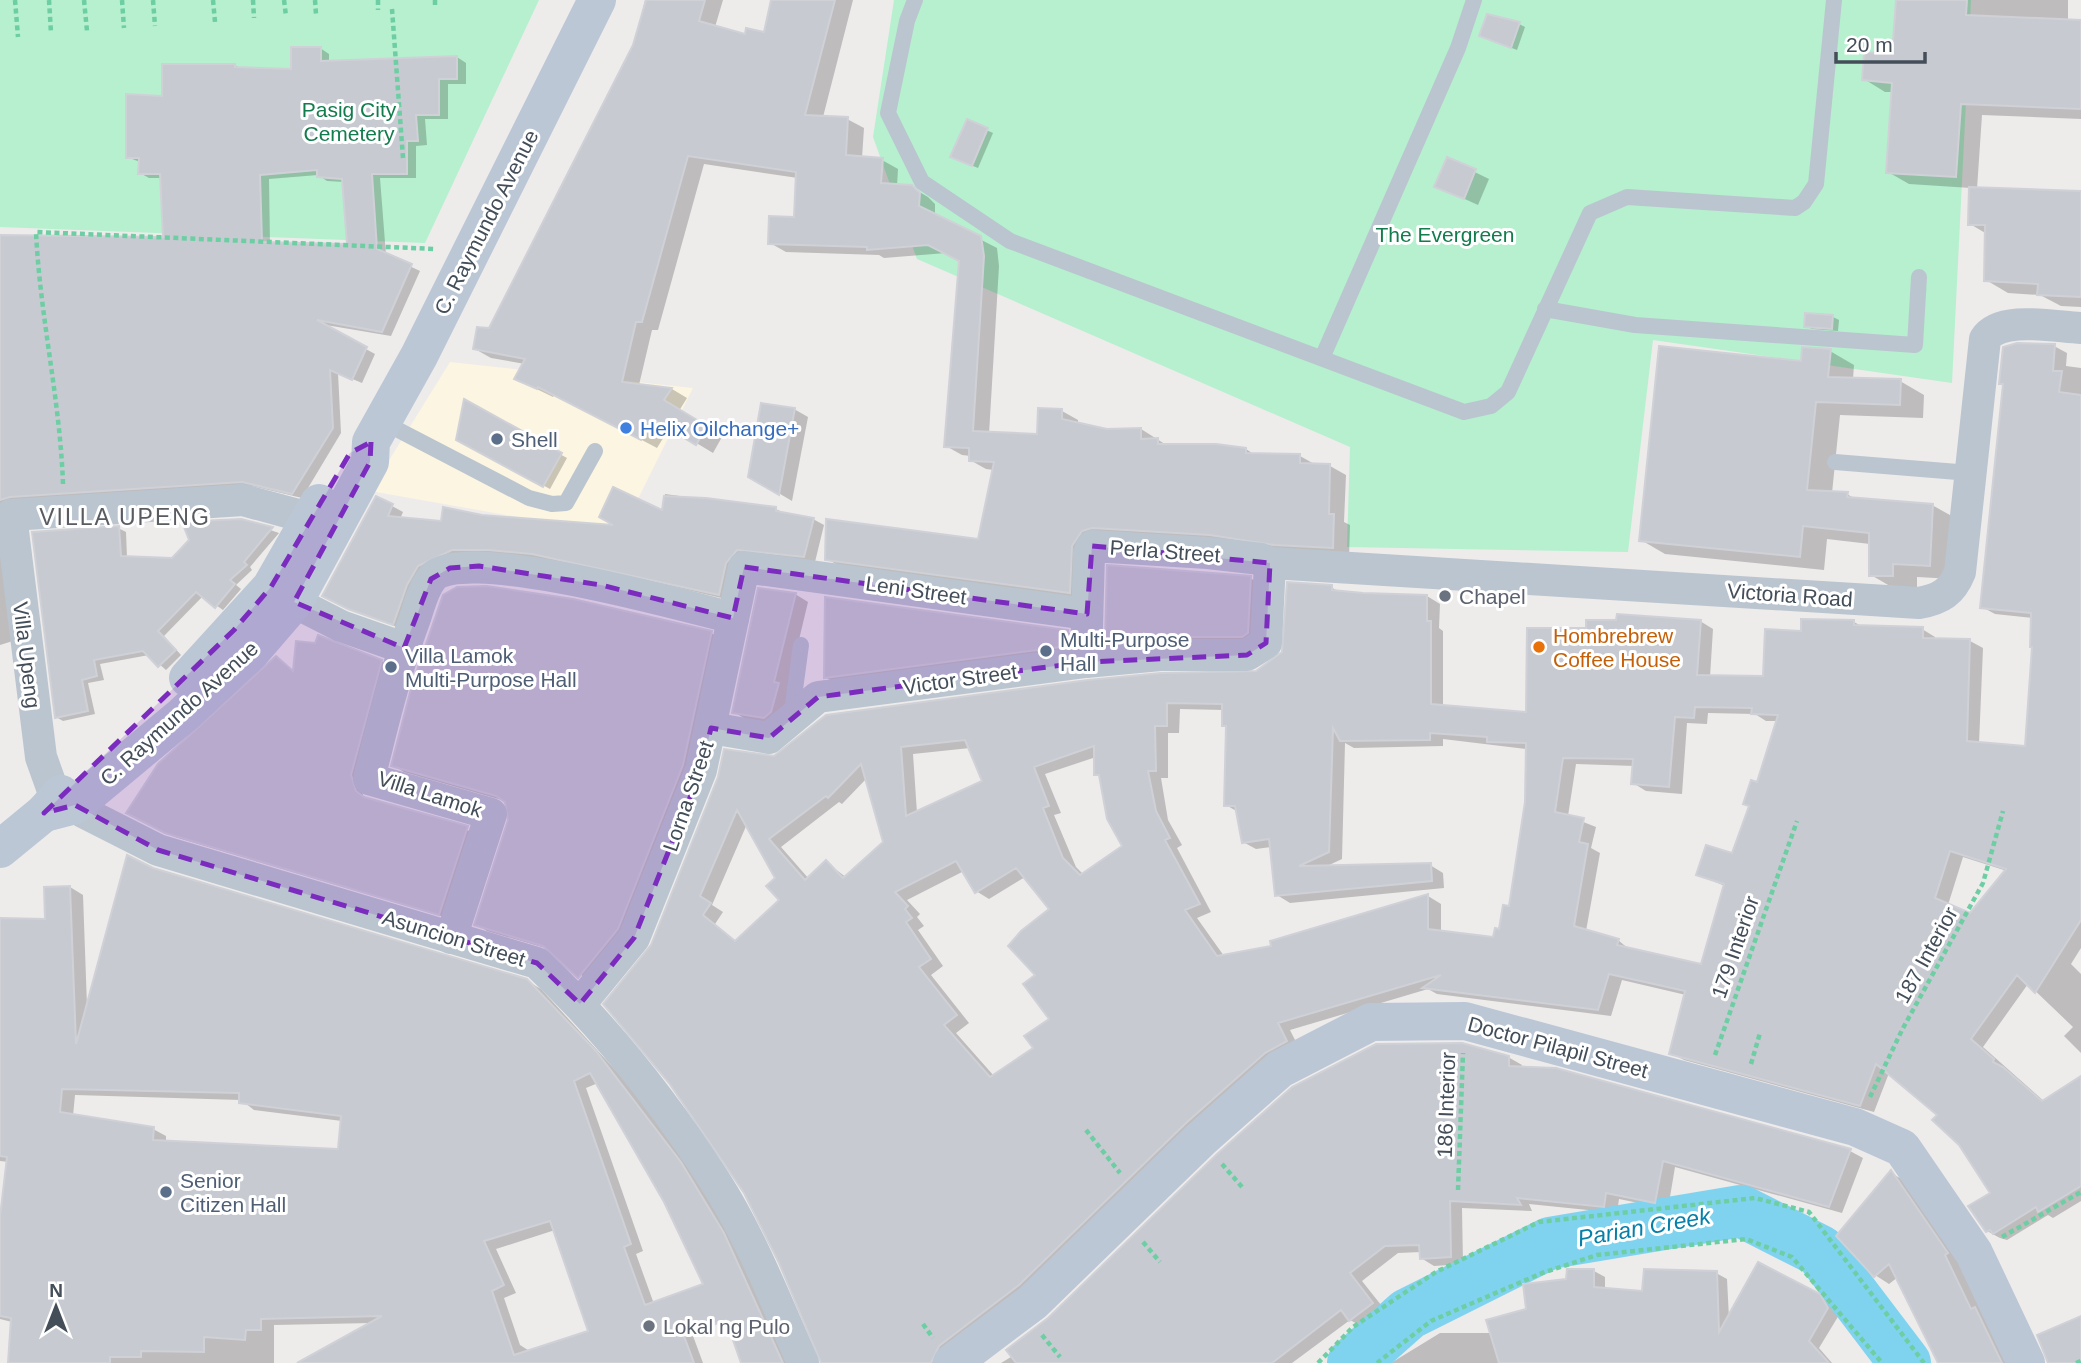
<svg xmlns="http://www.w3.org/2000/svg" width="2081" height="1363" font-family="Arial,sans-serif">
<rect width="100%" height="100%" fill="#eeebeb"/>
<polygon fill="#fcf5e1" points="450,362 693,388 620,535 370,491"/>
<g fill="#b6f0cf">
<polygon points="0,0 539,0 425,243 0,227"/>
<polygon points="894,0 1971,0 1952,383 1653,340 1628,552 1347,547 1350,447 917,259 873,137"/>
</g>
<g fill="#0003" fill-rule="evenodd">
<polygon points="645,0 723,0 715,27 747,36 765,34 772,0 853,0 823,117 847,119 864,128 862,158 882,160 898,169 897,186 911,187 928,197 935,204 935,216 997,248 999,266 989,434 1039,436 1062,411 1078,420 1078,424 1107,431 1141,429 1168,446 1246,449 1255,455 1300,456 1316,465 1330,466 1346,475 1344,522 1350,525 1349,557 1110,536 1085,601 843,568 827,559 979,541 994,470 986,469 970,460 971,456 962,455 946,446 961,261 946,253 884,258 879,255 786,252 770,243 796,219 798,178 704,164 658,330 652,330 639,385 672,389 687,398 679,411 722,437 713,453 670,427 657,448 555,394 553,397 516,379 525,364 491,358 475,349 490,330 634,46"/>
<polygon points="1897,0 2068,0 2068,21 2081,22 2081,119 1982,115 1977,189 2081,193 2081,307 2061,306 2040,295 2008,293 1986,280 1987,234 1970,224 1971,188 1909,184 1888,172 1893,92 1885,92 1864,79 1894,56"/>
<polygon points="1519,24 1525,27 1517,50 1481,36"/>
<path d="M320,48L329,54V62L457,57L466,63V84H448V119H425L427,145L416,146V178H380L386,255L420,271L391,336L320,324L375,354L362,383L338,373L341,433L302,498L252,486L19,501L16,640L0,645V236L165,239L162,178H149L140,173V162L127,157L128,95L164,98L235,65L241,69L293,71ZM318,175L327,181L344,182L349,246L270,244L269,179Z"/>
<polygon points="968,122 993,133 978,168 958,160"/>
<polygon points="1448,159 1489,179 1478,205 1436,186"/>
<polygon points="1833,317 1839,320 1838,331 1812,329 1805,326"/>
<path d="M2054,346L2067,353L2066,366L2081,368V948L2071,964L2081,974V1053L2064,1036L2073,1027L2028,984L1983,1047L2045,1102L2081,1078V1201L2053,1218L2048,1215L2007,1240L2000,1238L1987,1231L1993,1194L1940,1115L1889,1073L1874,1112L1684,1060L1671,1053L1686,995L1622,980L1611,1016L1437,994L1428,989L1290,1030L1299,1048L945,1363H822L653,946L720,777L775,757L1257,673L1284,653L1331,587L1341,593L1427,596L1440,604L1439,628L1443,631V706L1528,713L1588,630L1700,621L1713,629L1710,677L1764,678L1803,633L1854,622L1863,627L1922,629L1935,637V640L1970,641L1983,648L1979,744L2026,748L2034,647L2033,618L1995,614L1982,607L2005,385L2001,383ZM1180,709L1224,710L1227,727L1226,805L1238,812L1243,842L1256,849L1271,847L1277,895L1290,903L1444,888L1443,873L1430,865L1325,867L1342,859L1345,743L1354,748L1443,746V739L1527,749V802L1511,908L1500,931L1494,939L1441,932V904L1428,896L1272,943L1273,947L1224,956L1197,918L1211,912L1177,848L1182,845L1168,820L1161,778H1168V733H1179ZM1708,713L1755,714L1766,721H1778L1733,855L1698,875L1725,886L1703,966L1630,950L1618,940L1586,931L1600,853L1591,848L1596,827L1568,816L1576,764L1635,766L1633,783L1646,791L1682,794L1687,723L1707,724ZM970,748L984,782L917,813L913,754ZM1096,757V774L1101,777L1124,847L1083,874L1076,867L1054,815L1061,813L1045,774ZM867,778L885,842L847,878L826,862L809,879L781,847L839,802L842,804ZM747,824L777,878L781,900L737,942L715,924L723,912L712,905ZM1963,857L2007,871L1970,915L1948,905ZM964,871L976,891L989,899L1025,877L1051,909L1038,975L1051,1019L1035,1048L994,1076L956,1033L969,1023L931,975L943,966L918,930L924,926L917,917L920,914L907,900Z"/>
<polygon points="1830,351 1854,365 1853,379 1900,381 1924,395 1923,418 1840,415 1832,493 1847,494 1857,500 1932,505 1957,519 1954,579 1917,577 1917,589 1895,589 1871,575 1870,544 1827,539 1824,570 1665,554 1641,540 1802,363"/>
<polygon points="465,402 567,458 550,489 458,439"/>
<polygon points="794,409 808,417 792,501 750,476"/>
<polygon points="665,494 776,509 786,514 813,519 824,525 815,562 758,554 730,600 593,568 498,555 458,557 404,630 335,601 392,506 403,512 400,519 442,523 481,517 621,527 663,513"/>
<polygon points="241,520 279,533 250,567 252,570 236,585 241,589 223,610 203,596 164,636 181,655 166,670 149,655 100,664 104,680 88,683 95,714 63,721 56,717 118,528 126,532 127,558 173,559"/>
<polygon points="1250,578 1262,585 1259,639 1118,647 1107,641"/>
<polygon points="795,594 808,602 787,690 792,692 778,725 747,720 734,712"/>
<polygon points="1068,632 1080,639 1080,652 837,684 825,677"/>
<polygon points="711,633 722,639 694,771 629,935 590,982 549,949 487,931 477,924 510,820 510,809 502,800 404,772 393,765"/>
<polygon points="276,659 294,672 381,661 390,666 359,780 364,799 476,833 448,918 175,837 137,818"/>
<path d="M152,869L527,981L541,989L631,1087L712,1200L792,1363H743L730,1325L722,1321L690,1248L598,1083L586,1088L643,1251L636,1254L654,1304L682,1306L703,1363H386L372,1323L274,1325V1363H10L12,1322L0,1319V1233L9,1162L0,1161V920L47,921L70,887L83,895L87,1006ZM75,1095L241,1100L254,1110L342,1121L340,1150L166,1142V1136L153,1129L73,1116ZM555,1230L591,1332L531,1352L520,1345L504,1298L516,1293L496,1249Z"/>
<polygon points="1508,1057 1522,1065 1521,1068 1850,1151 1863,1158 1842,1213 1675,1167 1668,1209 1619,1199 1617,1213 1529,1204 1532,1211 1462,1208 1463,1264 1434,1266 1421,1258 1421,1252 1398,1253 1362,1281 1385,1310 1363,1327 1350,1320 1292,1363 1001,1363"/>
<polygon points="1891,1173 1905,1181 1961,1262 2011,1363 1940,1363 1898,1277 1889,1284 1875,1275"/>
<polygon points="1594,1271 1605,1277 1605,1290 1644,1293 1716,1273 1727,1279 1729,1318 1819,1296 1831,1303 1839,1315 1819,1348 1832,1363 1391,1363 1440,1333 1492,1333 1568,1281"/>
</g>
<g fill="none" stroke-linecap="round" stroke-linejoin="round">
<polyline stroke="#80d3ef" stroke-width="52" points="1353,1363 1408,1314 1550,1243 1741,1211 1820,1251 1905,1363"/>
</g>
<g fill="#c7cad1" stroke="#cfd1d7" stroke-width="2" fill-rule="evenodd">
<polygon points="646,0 705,0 699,21 745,34 746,28 764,32 771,0 835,0 805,115 848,117 846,155 883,158 881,183 912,185 920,193 919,206 981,236 984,256 973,431 1037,434 1038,408 1062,409 1062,419 1107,429 1141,428 1141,439 1158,438 1158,444 1216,444 1246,448 1246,453 1300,454 1300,463 1330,464 1329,514 1334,514 1333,548 1274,545 1210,535 1092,528 1082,531 1072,546 1070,593 825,560 826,519 978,539 994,462 969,461 969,448 944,447 959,261 928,245 867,250 867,247 768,244 769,216 794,217 796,172 688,156 642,322 636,322 622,382 672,388 664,400 707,426 696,445 653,419 641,440 538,387 537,389 514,379 525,359 473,349 477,327 489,328 633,45"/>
<polygon points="1896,0 1967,0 1966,15 2081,20 2081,109 1961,104 1956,177 1886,173 1892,83 1862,80 1864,52 1892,54"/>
<polygon points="1487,14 1520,22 1511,48 1479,36"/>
<path d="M291,47H321V61L457,56V79H439V115H416L418,141H407V174H372L377,249L412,264L382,332L317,320L367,347L352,380L330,370L333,428L292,494L242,482L10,497L0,500V235L163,237L160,174H138L139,158H126V94L162,96V64H235V67L291,69ZM317,170V177L342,179L347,244L262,242L260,175Z"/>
<polygon points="967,119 988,128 972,166 950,157"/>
<polygon points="1447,157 1476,169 1464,199 1434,187"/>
<polygon points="1969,187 2081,191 2081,297 2037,295 2038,284 1984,281 1985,225 1968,225"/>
<polygon points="1805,313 1833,315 1832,329 1804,327"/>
<path d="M2017,343L2055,344L2053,371H2062L2059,392L2081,395V920L2035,993L2017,975L1971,1039L1994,1059L1993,1062L2003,1067L2042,1101L2081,1076V1186L2038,1212L2036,1207L1993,1234L1990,1230L1986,1232L1968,1206L1990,1193L1959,1145L1932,1120L1937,1115L1876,1064L1860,1106L1669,1054L1685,991L1609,974L1598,1010L1422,988L1441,975L1278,1023L1287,1041L1265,1053L1186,1123L1019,1285L939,1346L931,1363H821L779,1263L744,1193L669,1083L603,1004L651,945L718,777L724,749L774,756L826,715L1088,680L1161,673L1256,671L1282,652L1287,582L1332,585V590L1363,593L1427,595V621H1431V704L1526,712L1527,628H1586V620H1616L1617,614L1701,620L1697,675L1763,676L1765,629L1801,631V619L1854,620V625L1923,627V638L1970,639L1967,741L2025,746L2032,647H2030L2031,613L1980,608L2003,384H1999L2003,347ZM1167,703L1222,704V726H1226L1224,806H1235L1242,843L1269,839L1275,896L1432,881L1431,863L1299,866L1329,852L1333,728L1340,741L1430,740V733L1487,737V742L1526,743L1525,802L1509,906L1503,905L1499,929L1495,928L1493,937L1428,929V894L1270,941L1271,946L1217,956L1185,910L1200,904L1165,840L1170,838L1156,811L1148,771H1156L1155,726H1167ZM1695,707L1752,708L1751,714L1778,715L1757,782L1751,780L1743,804L1749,806L1732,853L1706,845L1696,875L1724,884L1701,964L1617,945L1619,939L1574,926L1588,844L1579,842L1584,818L1555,812L1563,758L1633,759L1631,784L1669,787L1675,717L1694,718ZM965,740L982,781L906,816L901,747ZM1094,746V775H1099L1107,819L1122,846L1080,875L1063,858L1043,808L1049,806L1034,767ZM861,764L883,842L843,878L826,860L805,880L769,839L826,796L828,798ZM737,810L775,878L766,886L779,900L735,941L703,915L711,903L700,896ZM1950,851L2006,869L1970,913L1935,898ZM956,861L975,893L1016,868L1049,909L1021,931L1008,946L1035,975L1023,984L1049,1019L1024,1036L1033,1048L990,1077L944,1025L957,1015L919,967L931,959L906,922L912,918L905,909L908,906L895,892Z"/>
<polygon points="1659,346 1801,361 1802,347 1831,349 1828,377 1901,379 1900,405 1816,402 1807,490 1848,492 1847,497 1933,504 1930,566 1893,564 1893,576 1869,576 1869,533 1803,526 1800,557 1639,541"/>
<polygon points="464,399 562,453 543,487 456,440"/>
<polygon points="761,403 795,408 779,495 748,477"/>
<polygon points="613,487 662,510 664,496 706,498 776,507 776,511 814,518 804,557 737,550 726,563 719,595 532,554 488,550 452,550 418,566 407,585 393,625 348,609 322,596 376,496 393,504 388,516 441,521 443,507 482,515 613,525 599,517"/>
<polygon points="241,519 273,527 244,562 247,565 230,580 235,584 215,608 196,592 158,631 176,650 158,667 143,651 94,660 97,676 82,680 88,711 55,718 32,532 119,526 121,556 172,558 189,540 182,522"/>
<polygon points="1107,565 1251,576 1248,633 1242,637 1160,637 1105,642"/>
<polygon points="486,586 573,599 712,631 683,765 618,929 578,978 543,946 474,925 508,820 505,802 496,796 391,766 412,685 443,595 457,587"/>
<polygon points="758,588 796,593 774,682 779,683 771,712 764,718 732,713"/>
<polygon points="825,597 1068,630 1068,646 824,678"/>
<polygon points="318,635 382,660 351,775 356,791 364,797 468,826 439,915 165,833 126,813 158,764 276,656 293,671 296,641 315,643"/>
<path d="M127,855L153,868L527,979L596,1051L681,1162L724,1233L783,1363H741L726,1320L684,1336L694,1363H297L382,1316L261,1319V1330H246L245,1340L204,1337V1352L141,1351V1357H110V1363H8L11,1318L0,1316V1217L7,1157L0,1156V918L45,919L44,887L70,886L76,1044ZM590,1073L664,1202L703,1284L645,1305L624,1247L631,1244L574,1081ZM62,1089L239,1093V1103L341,1116L338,1149L153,1140L154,1127L60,1112ZM550,1221L588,1331L514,1355L492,1291L504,1285L484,1241Z"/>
<polygon points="1462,1043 1509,1056 1509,1066 1556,1068 1851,1149 1829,1207 1663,1161 1655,1203 1606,1193 1604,1207 1517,1198 1521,1205 1450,1201 1451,1257 1420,1259 1419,1245 1385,1246 1350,1273 1373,1303 1349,1321 1341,1310 1272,1363 1016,1363 1006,1350 1048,1318 1216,1155 1292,1087 1376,1044"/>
<polygon points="1891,1170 1948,1253 1945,1255 1971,1309 1975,1307 2002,1363 1938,1363 1889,1264 1874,1277 1836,1236"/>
<polygon points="1758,1262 1820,1294 1828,1308 1809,1341 1829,1363 1499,1363 1486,1320 1526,1309 1523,1284 1566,1279 1567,1269 1594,1269 1594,1287 1642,1291 1644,1269 1717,1271 1719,1332"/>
<polygon points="2081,1316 2081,1363 2048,1363 2037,1335"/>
</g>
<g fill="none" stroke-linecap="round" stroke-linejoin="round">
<g stroke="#6dcea3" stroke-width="4.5" stroke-dasharray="5 3.5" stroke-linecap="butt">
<polyline points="15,0 18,37"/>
<polyline points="49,0 51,33"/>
<polyline points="84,0 87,31"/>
<polyline points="122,0 124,28"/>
<polyline points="153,0 155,26"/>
<polyline points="213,0 215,22"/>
<polyline points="253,0 254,18"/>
<polyline points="284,0 286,16"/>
<polyline points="315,0 316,14"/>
<polyline points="378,0 378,10"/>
<polyline points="435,0 435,6"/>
<polyline points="392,9 403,158"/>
<path d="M63,484C60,399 40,317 36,232L435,249"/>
<polyline points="1715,1055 1797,821"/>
<polyline points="1751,1064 1760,1033"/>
<polyline points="1870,1097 1902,1030 1983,883 2003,811"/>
<polyline points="1086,1130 1120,1173"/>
<polyline points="1222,1164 1242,1187"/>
<polyline points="1458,1190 1463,1053"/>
<polyline points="2002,1237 2081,1192"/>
<polyline points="1143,1242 1160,1262"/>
<polyline points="923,1324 933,1338"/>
<polyline points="1042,1335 1060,1357"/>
<polyline points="1318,1363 1353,1327 1436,1272 1539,1222 1755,1198 1809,1212 1924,1363"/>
<polyline points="1377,1363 1431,1321 1542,1273 1597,1255 1746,1239 1792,1257 1882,1363"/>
<polyline points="2076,1363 2081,1361"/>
</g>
<g stroke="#bbc5cf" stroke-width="16">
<polyline points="915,0 907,21 888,113 922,182 1010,241 1464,412 1491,406 1508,392 1590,213 1627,197 1795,208 1804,202 1816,184 1834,0"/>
<polyline points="1545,309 1635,325 1915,345 1919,277"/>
<polyline points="1322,358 1458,48 1474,0"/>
<polyline points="383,422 529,498 552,504 566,503 595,451"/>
<polyline points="1835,462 1970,473"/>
<polyline points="791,719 801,645"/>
</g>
<g stroke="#bbc5cf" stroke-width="32">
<polyline points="294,602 341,626 404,648"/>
<path d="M1086,662L1089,553L1092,546L1208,553L1261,559L1270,563L1919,603C1941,599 1952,592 1960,572L1985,339C2000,315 2055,327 2081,328"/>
<polyline points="711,728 769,738 818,697 1086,662 1160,655 1247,655 1266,643 1270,563"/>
<polyline points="56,799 41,757 11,515 243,500 309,518"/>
<path d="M75,805L83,812L158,850L537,963C604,1026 665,1103 715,1181C751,1237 776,1302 803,1363"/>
<path d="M451,938L491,814L369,779C382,726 395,672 414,621C419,607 423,588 433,577C464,544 685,606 733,618"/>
<polyline points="580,1004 634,938 701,770 744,567 1087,614"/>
</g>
<g stroke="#bcc7d6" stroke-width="38">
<polyline points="188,678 271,587 319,503"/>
<polyline points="44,813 75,805 183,715 250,653 294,602 370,462 371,442 419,356 597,0"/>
<polyline points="0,849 44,813 61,794"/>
<polyline points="952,1363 1033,1302 1201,1139 1280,1069 1371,1022 1465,1021 1855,1127 1902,1148 1974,1253 2026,1363"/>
</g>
</g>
<path fill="#7b2cbf" fill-opacity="0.2" stroke="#7b2cbf" stroke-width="5" stroke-dasharray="14 9" stroke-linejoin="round" d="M371,442L370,462L294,602L404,648L431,579L450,568L479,566L601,585L733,618L744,567L1087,614L1092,546L1270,563L1266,643L1247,655L1086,662L818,697L769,738L711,728L701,770L634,938L580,1004L537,963L158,850L75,805L44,813L234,630L271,587L350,453Z"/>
<circle fill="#3f7fe0" stroke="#fff" stroke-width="2.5" cx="626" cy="428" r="7"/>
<g fill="#5c6f8a" stroke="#fff" stroke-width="2.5">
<circle cx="497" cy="439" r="7"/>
<circle cx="1046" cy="651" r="7"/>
<circle cx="391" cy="667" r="7"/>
<circle cx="166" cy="1192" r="7"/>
</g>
<g fill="#6b7280" stroke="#fff" stroke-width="2.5">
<circle cx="1445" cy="596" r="7"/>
<circle cx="649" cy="1326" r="7"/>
</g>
<circle fill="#e8710a" stroke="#fff" stroke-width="2.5" cx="1539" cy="647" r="7"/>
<g text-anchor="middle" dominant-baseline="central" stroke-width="6" stroke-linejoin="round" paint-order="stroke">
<g font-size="21" fill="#127c4c" stroke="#fff">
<text x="349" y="109">Pasig City<tspan x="349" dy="24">Cemetery</tspan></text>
<text x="1445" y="234">The Evergreen</text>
</g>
<g font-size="21" fill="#434e59" stroke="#fff">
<text transform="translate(486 222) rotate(-63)">C. Raymundo Avenue</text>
<text transform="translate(1165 551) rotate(4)">Perla Street</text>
<text transform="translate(916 590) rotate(8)">Leni Street</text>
<text transform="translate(1790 595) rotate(4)">Victoria Road</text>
<text transform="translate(27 655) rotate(83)">Villa Upeng</text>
<text transform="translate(960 679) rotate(-8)">Victor Street</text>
<text transform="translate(179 713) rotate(-42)">C. Raymundo Avenue</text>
<text transform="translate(430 794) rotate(18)">Villa Lamok</text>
<text transform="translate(688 796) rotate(-71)">Lorna Street</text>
<text transform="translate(454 938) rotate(17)">Asuncion Street</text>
<text transform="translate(1735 947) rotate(-71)">179 Interior</text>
<text transform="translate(1926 955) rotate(-61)">187 Interior</text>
<text transform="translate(1558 1047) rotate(15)">Doctor Pilapil Street</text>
<text transform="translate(1446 1105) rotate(-88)">186 Interior</text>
</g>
<g font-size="21" fill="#366cbe" stroke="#fff" text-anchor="start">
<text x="640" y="428">Helix Oilchange+</text>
</g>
<g font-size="21" fill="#4e5e75" stroke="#fff" text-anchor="start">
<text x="511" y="439">Shell</text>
<text x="1060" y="639">Multi-Purpose<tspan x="1060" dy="24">Hall</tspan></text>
<text x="405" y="655">Villa Lamok<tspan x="405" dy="24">Multi-Purpose Hall</tspan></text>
<text x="180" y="1180">Senior<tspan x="180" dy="24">Citizen Hall</tspan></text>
</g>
<g font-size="21" fill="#5b616d" stroke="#fff" text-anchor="start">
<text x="1459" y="596">Chapel</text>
<text x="663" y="1326">Lokal ng Pulo</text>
</g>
<g font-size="21" fill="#c56008" stroke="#fff" text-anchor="start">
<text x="1553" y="635">Hombrebrew<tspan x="1553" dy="24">Coffee House</tspan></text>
</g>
<g font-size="23" letter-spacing="2" fill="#585b60" stroke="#fff">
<text x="125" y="517">VILLA UPENG</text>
</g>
<g font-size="23" font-style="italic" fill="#067fa9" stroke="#fff">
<text transform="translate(1644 1227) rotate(-10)">Parian Creek</text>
</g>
</g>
<g transform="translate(56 1307)" stroke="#ffffff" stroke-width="5" paint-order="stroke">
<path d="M0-5L12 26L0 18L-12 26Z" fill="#434e59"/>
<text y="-10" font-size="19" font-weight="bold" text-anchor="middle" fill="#434e59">N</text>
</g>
<path d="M1836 52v10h89v-10" fill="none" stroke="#434e59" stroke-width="3.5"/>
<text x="1846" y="52" font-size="21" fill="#434e59" stroke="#ffffff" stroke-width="5" paint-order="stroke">20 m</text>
</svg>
